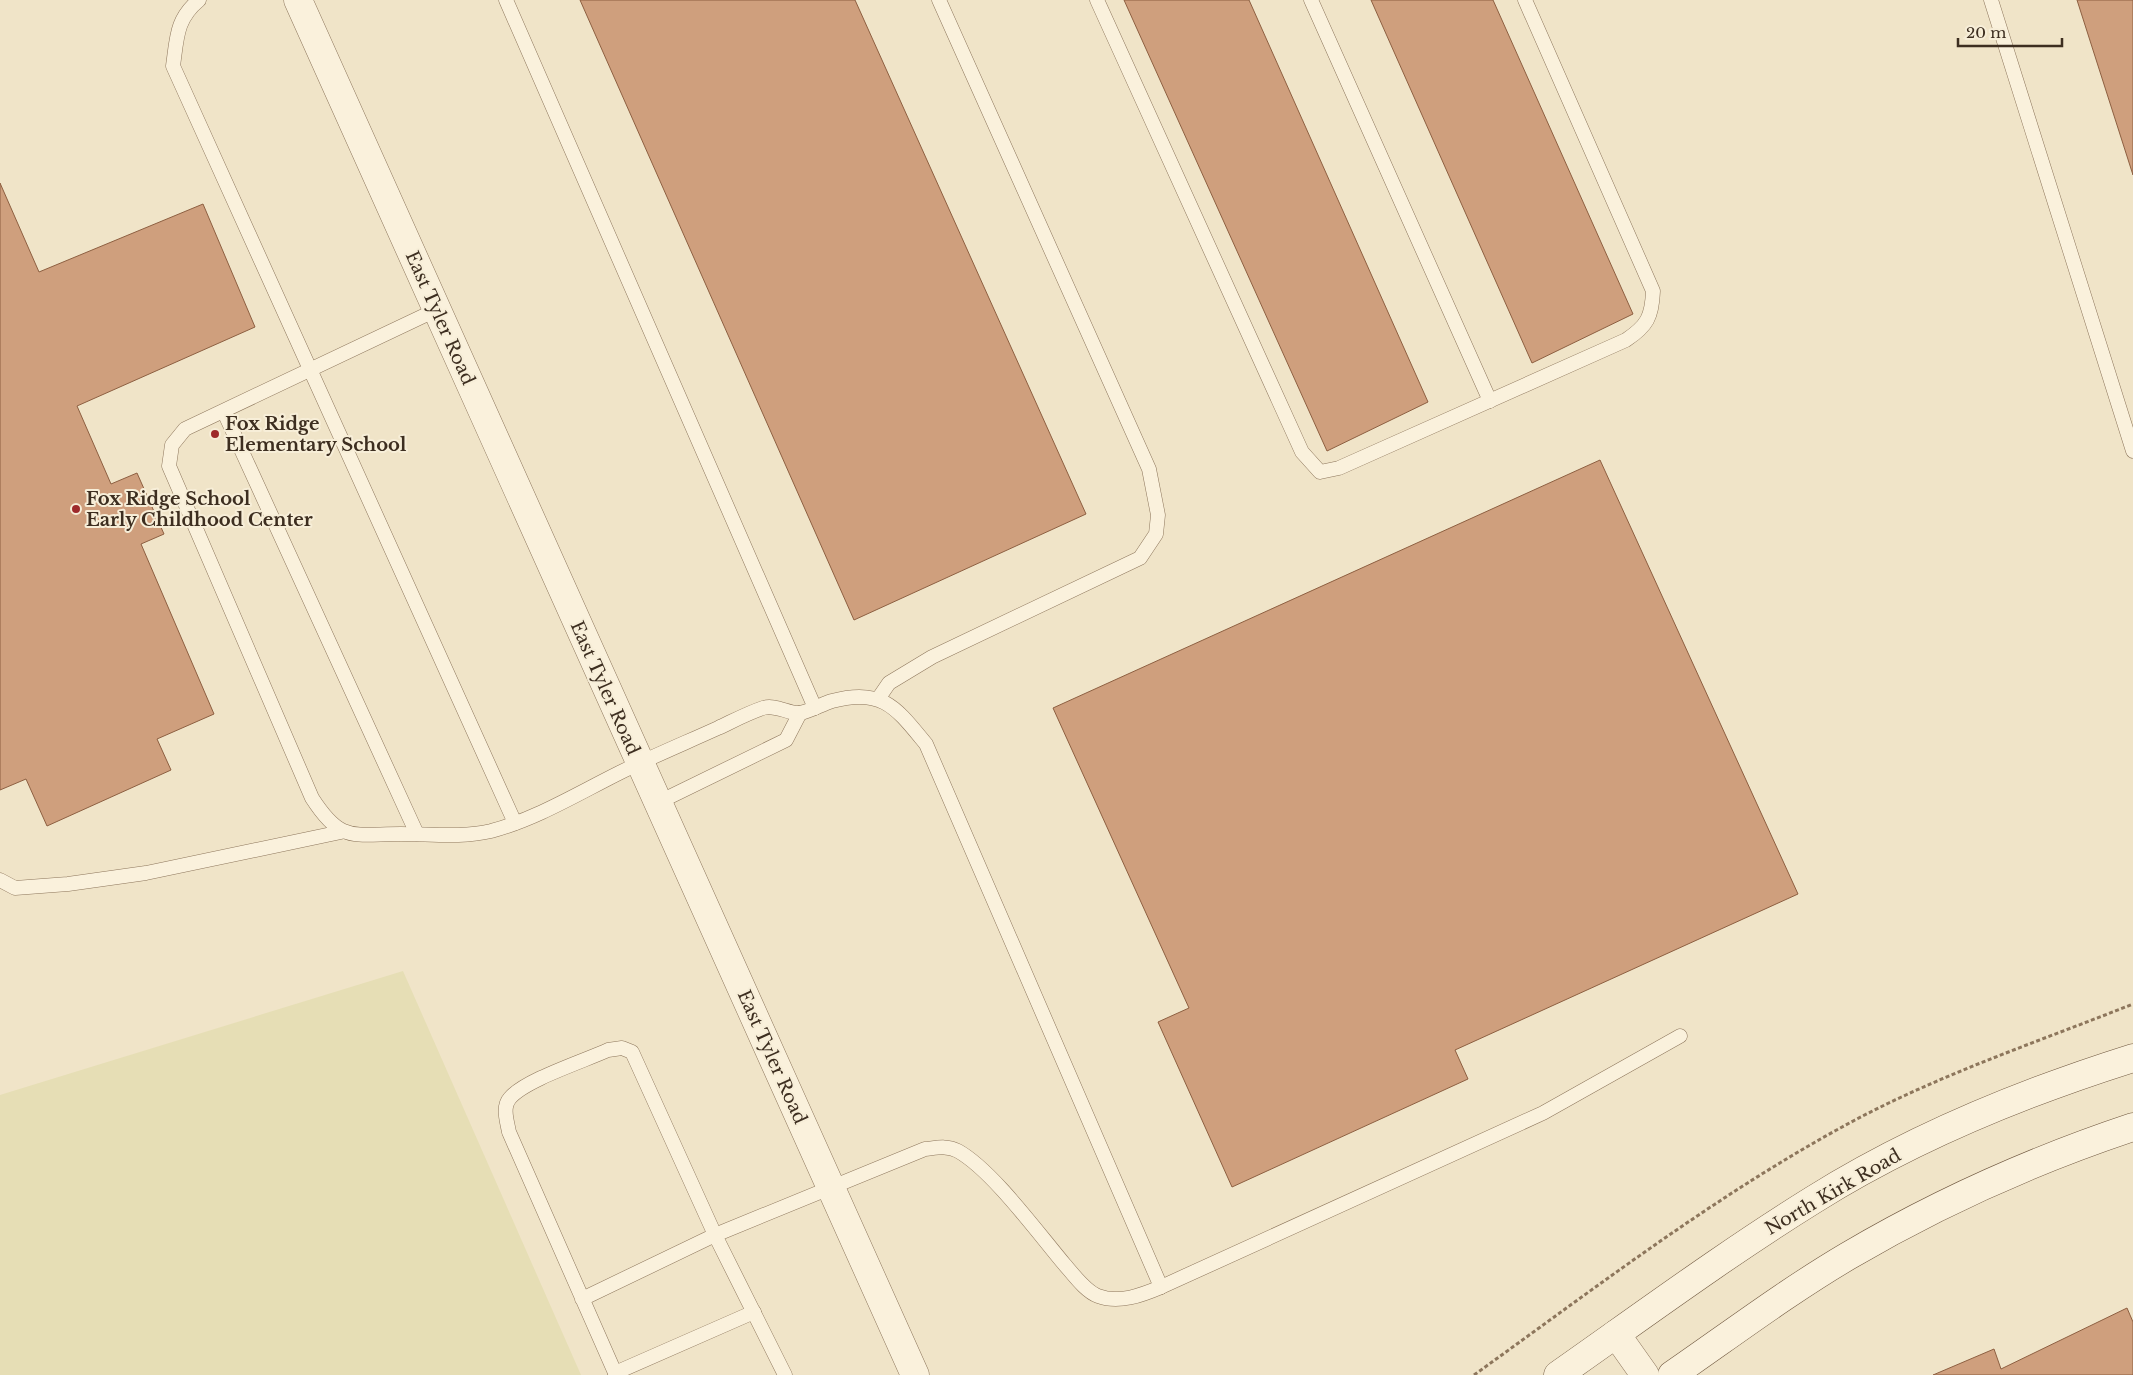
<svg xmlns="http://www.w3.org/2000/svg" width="2133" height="1375" font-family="'Libre Baskerville',serif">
<rect width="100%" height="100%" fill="#f0e4c8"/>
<polygon fill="#e6deb5" points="403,971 581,1375 0,1375 0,1095"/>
<g fill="#cf9f7d" stroke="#8d5f41">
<polygon points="580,0 855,0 1086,514 854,620"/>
<polygon points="1124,0 1249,0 1428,402 1327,451"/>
<polygon points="1371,0 1493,0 1633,314 1532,363"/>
<polygon points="2077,0 2133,0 2133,175"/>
<polygon points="0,183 39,272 203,204 255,327 77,406 111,484 137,473 164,534 141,544 214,714 157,739 171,770 47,826 26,779 0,790"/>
<polygon points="1600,460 1798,894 1455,1050 1468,1079 1232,1187 1158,1022 1189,1008 1053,708"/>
<polygon points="2127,1308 2133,1322 2133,1375 1933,1375 1994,1349 2001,1369"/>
</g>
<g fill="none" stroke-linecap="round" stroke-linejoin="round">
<g stroke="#8d765c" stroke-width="15">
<g id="service">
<path d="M199,0C176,19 177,38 173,66L515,823"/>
<polyline points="506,0 815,708"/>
<path d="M1097,0L1302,452L1320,472L1339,468L1626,340C1647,326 1652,317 1653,291L1525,0"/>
<polyline points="1311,0 1490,401"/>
<polyline points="1991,0 2133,451"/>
<path d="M436,310L185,429L172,445L169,466L312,798C341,843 352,834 401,834C431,834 462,838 491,831C536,819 577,794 619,773C651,757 685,743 718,728C733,721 748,713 763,708C775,704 789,714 800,713C811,711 822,704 832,701C883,687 897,709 926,744L1161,1287"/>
<polyline points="224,412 417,834"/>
<polyline points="878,699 889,683 932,657 1140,558 1156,534 1158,515 1149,469 939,0"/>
<polyline points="657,803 786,740 800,713"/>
<polyline points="0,880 15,888 68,884 146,873 341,832"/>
<path d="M582,1299L715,1235L632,1052L622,1048L608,1050C584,1061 525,1080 510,1098C502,1107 507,1121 509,1132L616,1375"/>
<polyline points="615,1373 754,1312"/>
<path d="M785,1375L715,1235L925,1149C936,1148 947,1145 958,1151C992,1170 1038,1233 1065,1265C1074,1275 1085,1291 1098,1296C1119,1304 1142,1295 1161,1287L1543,1113L1680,1036"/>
</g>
</g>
<g stroke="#8d765c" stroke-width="29">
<polyline id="minor" points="1616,1334 1645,1375"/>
</g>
<g stroke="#8d765c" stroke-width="29">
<polyline id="tertiary" points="298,0 915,1375"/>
</g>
<g stroke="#6f573f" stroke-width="29">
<g id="secondary">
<path d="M1558,1375C1642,1316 1726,1254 1813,1200C1912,1138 2022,1093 2133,1058"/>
<path d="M1672,1375C1730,1335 1787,1292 1848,1256C1938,1203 2034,1160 2133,1127"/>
</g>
</g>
<path stroke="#8d765c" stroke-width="3" stroke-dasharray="4 2.5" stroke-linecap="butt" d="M1474,1375C1598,1286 1720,1192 1855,1120C1944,1073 2040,1041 2133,1004"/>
<use href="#service" stroke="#faf1dc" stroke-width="14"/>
<use href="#minor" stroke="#faf1dc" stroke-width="28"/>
<use href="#tertiary" stroke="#faf1dc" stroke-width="28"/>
<use href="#secondary" stroke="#faf1dc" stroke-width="28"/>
</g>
<g fill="#9e2a2b" stroke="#f7eed8" stroke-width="2">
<circle cx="215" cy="434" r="5"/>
<circle cx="76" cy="509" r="5"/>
</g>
<g text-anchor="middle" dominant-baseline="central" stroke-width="4" stroke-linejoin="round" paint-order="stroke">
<g font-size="18" fill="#3d2e20" stroke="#f7eed8">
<text transform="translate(440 318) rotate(66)">East Tyler Road</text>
<text transform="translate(605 688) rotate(66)">East Tyler Road</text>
<text transform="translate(772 1057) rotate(66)">East Tyler Road</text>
<text transform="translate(1833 1192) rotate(-30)">North Kirk Road</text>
</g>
<g font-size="18" font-weight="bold" fill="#3d2e20" stroke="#f7eed8" text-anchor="start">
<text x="225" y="424">Fox Ridge<tspan x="225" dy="21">Elementary School</tspan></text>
<text x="86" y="499">Fox Ridge School<tspan x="86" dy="21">Early Childhood Center</tspan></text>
</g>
</g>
<path d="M1958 38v8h104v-8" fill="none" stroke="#3d2e20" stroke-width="2.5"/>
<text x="1966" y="38" font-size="15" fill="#3d2e20" stroke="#f7eed8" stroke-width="4" paint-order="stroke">20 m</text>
</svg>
